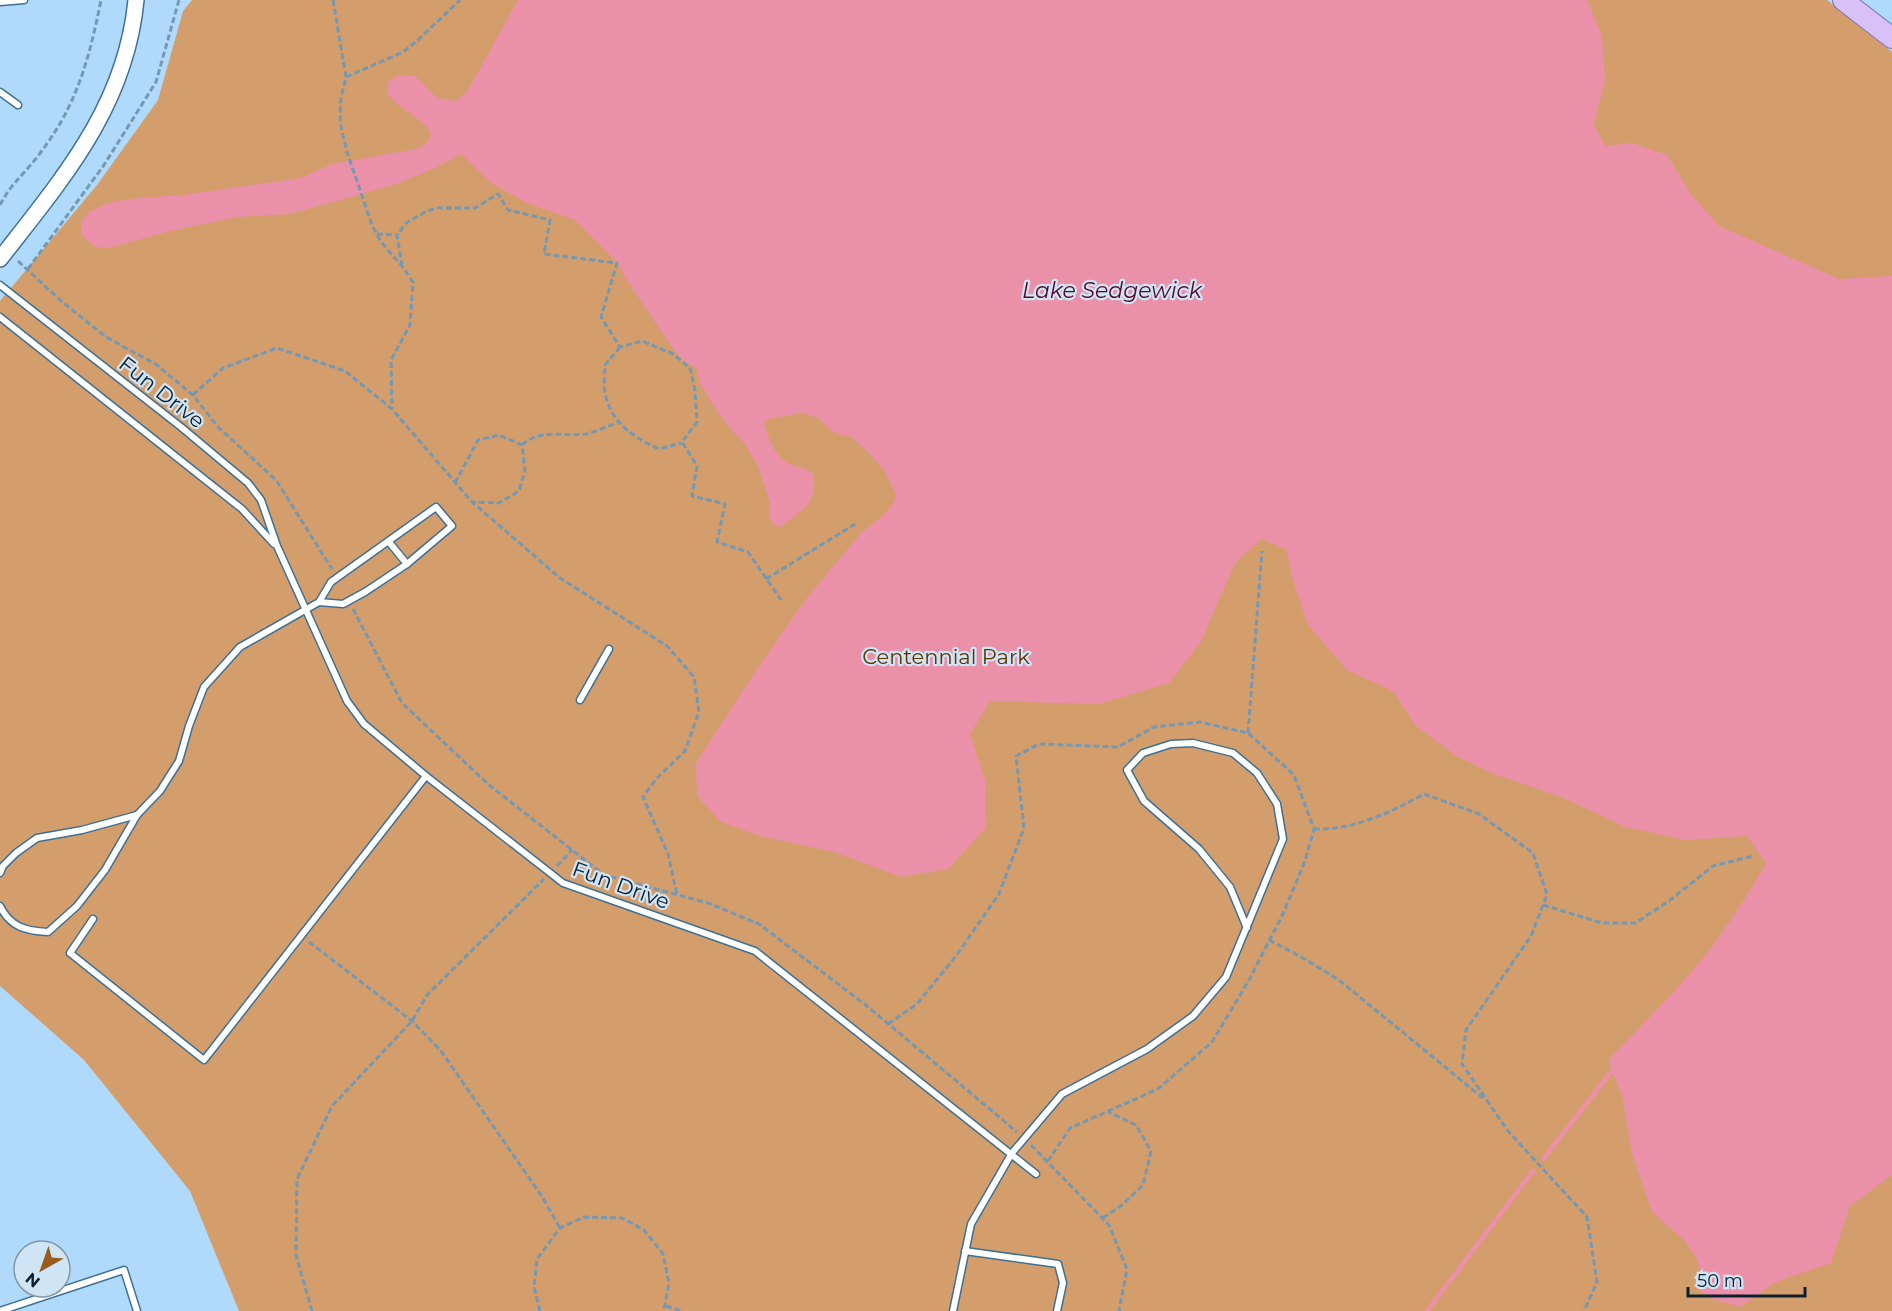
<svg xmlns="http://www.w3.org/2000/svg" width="1892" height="1311" font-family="Montserrat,sans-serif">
<rect width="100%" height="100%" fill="#b0dafc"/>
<polygon fill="#d49e6c" points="192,0 1827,0 1892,52 1892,1311 239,1311 190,1191 84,1060 0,986 0,301 97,185 158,100 183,11"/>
<path fill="#ea90a8" d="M518,0H1587L1602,36L1605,80L1594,124L1605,146L1631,143L1667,155L1691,194L1719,226L1839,279L1892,276V1175L1850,1206L1831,1263L1776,1282L1740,1307L1713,1299L1696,1287L1700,1271L1696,1257L1685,1241L1652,1212L1632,1154L1623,1099L1608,1060C1646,1020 1687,982 1719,937C1736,913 1752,888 1766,863L1747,836L1685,840L1625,827L1564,798L1494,774L1458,757L1416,726L1393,691L1347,670L1308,625L1294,584L1286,549L1261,539L1235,563L1201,642L1169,683L1099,704L990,701L970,734L985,780L986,828L948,869L901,877L834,852L760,836L721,822L697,796L696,763L757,669L806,599L862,532L883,516L894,502L896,494L884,470L870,454L853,438L833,432L818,418L803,413L769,419L764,423C769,438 774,457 790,464C799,467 805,468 813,473C819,505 801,510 780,527L774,525L770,518V502L757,464L744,443L730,428L714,407L700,383L697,369L684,361L674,350L624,276L618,263L575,220L525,202L490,182L461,154L435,168L397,184L290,214L238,217L170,231L109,248L96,247L82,236L81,222L89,212L108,203L139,198L184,195L301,178L332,164L416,149C425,145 429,142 431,132C418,116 399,109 387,93L389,80L400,75L415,76L437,98L456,101L467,92Z"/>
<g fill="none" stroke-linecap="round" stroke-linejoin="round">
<g stroke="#ea90a8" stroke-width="4.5">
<polyline points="1544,1158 1614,1068"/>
<polyline points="1427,1311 1533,1171"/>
</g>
<g stroke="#3d7096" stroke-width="9">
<g id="service">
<polyline points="0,2 24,0"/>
<polyline points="0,92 18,105"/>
<polyline points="0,285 181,427 248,483 261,500 277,546 347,701 364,724 426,776 563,883 755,951 1036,1174"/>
<polyline points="0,317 242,509 274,544"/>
<polyline points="389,542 407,564"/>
<polyline points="580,700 609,649"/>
<polyline points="0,873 3,866 16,853 37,838 82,830 137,815"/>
<path d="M0,906C10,927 26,931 48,932L77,906L105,870L137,815L160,791L179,761L189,726L204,687L240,647L319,602L331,582L436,507L452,526L407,564L365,592L343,604L319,602"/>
<polyline points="93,919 70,953 204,1060 426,776"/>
<polyline points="965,1251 1058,1264 1063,1283 1057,1311"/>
<polyline points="0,1311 124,1270 137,1311"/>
<polyline points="953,1311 971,1224 1012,1153 1062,1094 1147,1049 1193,1016 1226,977 1283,839 1277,804 1257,773 1233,753 1193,743 1171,744 1143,753 1127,770 1144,801 1199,849 1230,887 1247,928"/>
</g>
</g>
<g stroke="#3d7096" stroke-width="18">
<path id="tertiary" d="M0,259C63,178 126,106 136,0"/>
</g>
<g stroke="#7f6ead" stroke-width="22">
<polyline id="primary" points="1843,0 1892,38"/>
</g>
<g stroke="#7598b3" stroke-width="3" stroke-dasharray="6 3" stroke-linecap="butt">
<polyline points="333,0 346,77 341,98 340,115 341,127 347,152 372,225 381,242 402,266 413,282 410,325 391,360 392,409"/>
<polyline points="346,77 403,52 417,41 460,0"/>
<path d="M0,205C11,184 20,178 34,161C43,150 51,138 58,127C82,87 92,45 101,0"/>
<polyline points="377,234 397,235"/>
<polyline points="18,261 60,300 106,337 157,365 193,395 217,426 276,480 332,569"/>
<polyline points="402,266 397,235 406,223 427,211 437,208 475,208 498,194 508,210 550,220 544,254 617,263 601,317 620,347 642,341 673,354 690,368 695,390 697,422 682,442 697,466 692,496 725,504 717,542 748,552 781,600"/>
<polyline points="28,269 104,165 156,82 179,0"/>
<path d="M620,347L605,365C605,374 603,385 605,393C611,423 633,437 659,449L681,443"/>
<polyline points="193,395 223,368 277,348 345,371 392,409 472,502 560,578 667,646 694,677 699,712 685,751 656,779 643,797 668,854 677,895"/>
<path d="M522,445C541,428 563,437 586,434C596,432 607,426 617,423"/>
<polyline points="455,483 478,440 499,435 522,445 525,470 519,491 499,503 474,502"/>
<polyline points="766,579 855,524"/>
<polyline points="353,609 402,703 489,785 604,875 708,903 759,924 867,1006 1017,1132"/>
<polyline points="1248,733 1262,551"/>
<path d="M1314,829C1355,830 1389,813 1424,794L1479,814L1533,853L1547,895L1531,936L1466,1030L1462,1064L1508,1131L1587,1217L1597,1282L1584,1311"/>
<polyline points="557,866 572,850"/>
<polyline points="1543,905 1602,923 1635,923 1669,901 1713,866 1753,856"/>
<polyline points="1269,940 1303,958 1339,980 1484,1099"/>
<polyline points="309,942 412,1021 441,1051 541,1195 560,1228"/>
<polyline points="888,1024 917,1004 956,956 999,894 1024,828 1016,756 1039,744 1118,747 1154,727 1200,722 1248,733 1294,775 1314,829 1305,861 1283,914 1249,980 1212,1042 1158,1089 1070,1128 1048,1161"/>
<polyline points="1031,1145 1109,1225 1127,1269 1119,1311"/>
<polyline points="1103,1218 1122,1205 1143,1185 1151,1151 1136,1125 1108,1112"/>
<polyline points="666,1306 681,1311"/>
<polyline points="312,1311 296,1255 297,1179 332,1106 412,1021 427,995 544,879"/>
<polyline points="540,1311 534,1287 537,1259 560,1228 584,1217 622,1218 644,1230 663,1254 669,1283 665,1305 662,1311"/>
</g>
<use href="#service" stroke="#fff" stroke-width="6"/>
<use href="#tertiary" stroke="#fff" stroke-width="15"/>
<use href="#primary" stroke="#d8c1f7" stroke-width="20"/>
</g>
<g text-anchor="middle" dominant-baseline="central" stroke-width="4.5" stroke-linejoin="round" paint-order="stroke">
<g font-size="21" fill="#0a202f" stroke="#cfe4f5">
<text transform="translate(162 392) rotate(38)">Fun Drive</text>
<text transform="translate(621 885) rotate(20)">Fun Drive</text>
</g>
<g font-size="21" fill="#5e3300" stroke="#cfe4f5">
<text x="946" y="656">Centennial Park</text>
</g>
<g font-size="22" font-style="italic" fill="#580729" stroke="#cfe4f5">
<text x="1112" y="290">Lake Sedgewick</text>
</g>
</g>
<g transform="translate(42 1269) rotate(220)"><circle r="28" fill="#cfe4f5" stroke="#8096a6" stroke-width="1.5"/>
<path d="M0-4.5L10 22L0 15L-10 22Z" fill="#985d1d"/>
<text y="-9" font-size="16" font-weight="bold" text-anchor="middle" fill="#0a202f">N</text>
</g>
<path d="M1688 1287v9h117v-9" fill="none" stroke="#0a202f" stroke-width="3"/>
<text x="1697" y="1287" font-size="18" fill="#0a202f" stroke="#cfe4f5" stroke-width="4.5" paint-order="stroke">50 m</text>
</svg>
